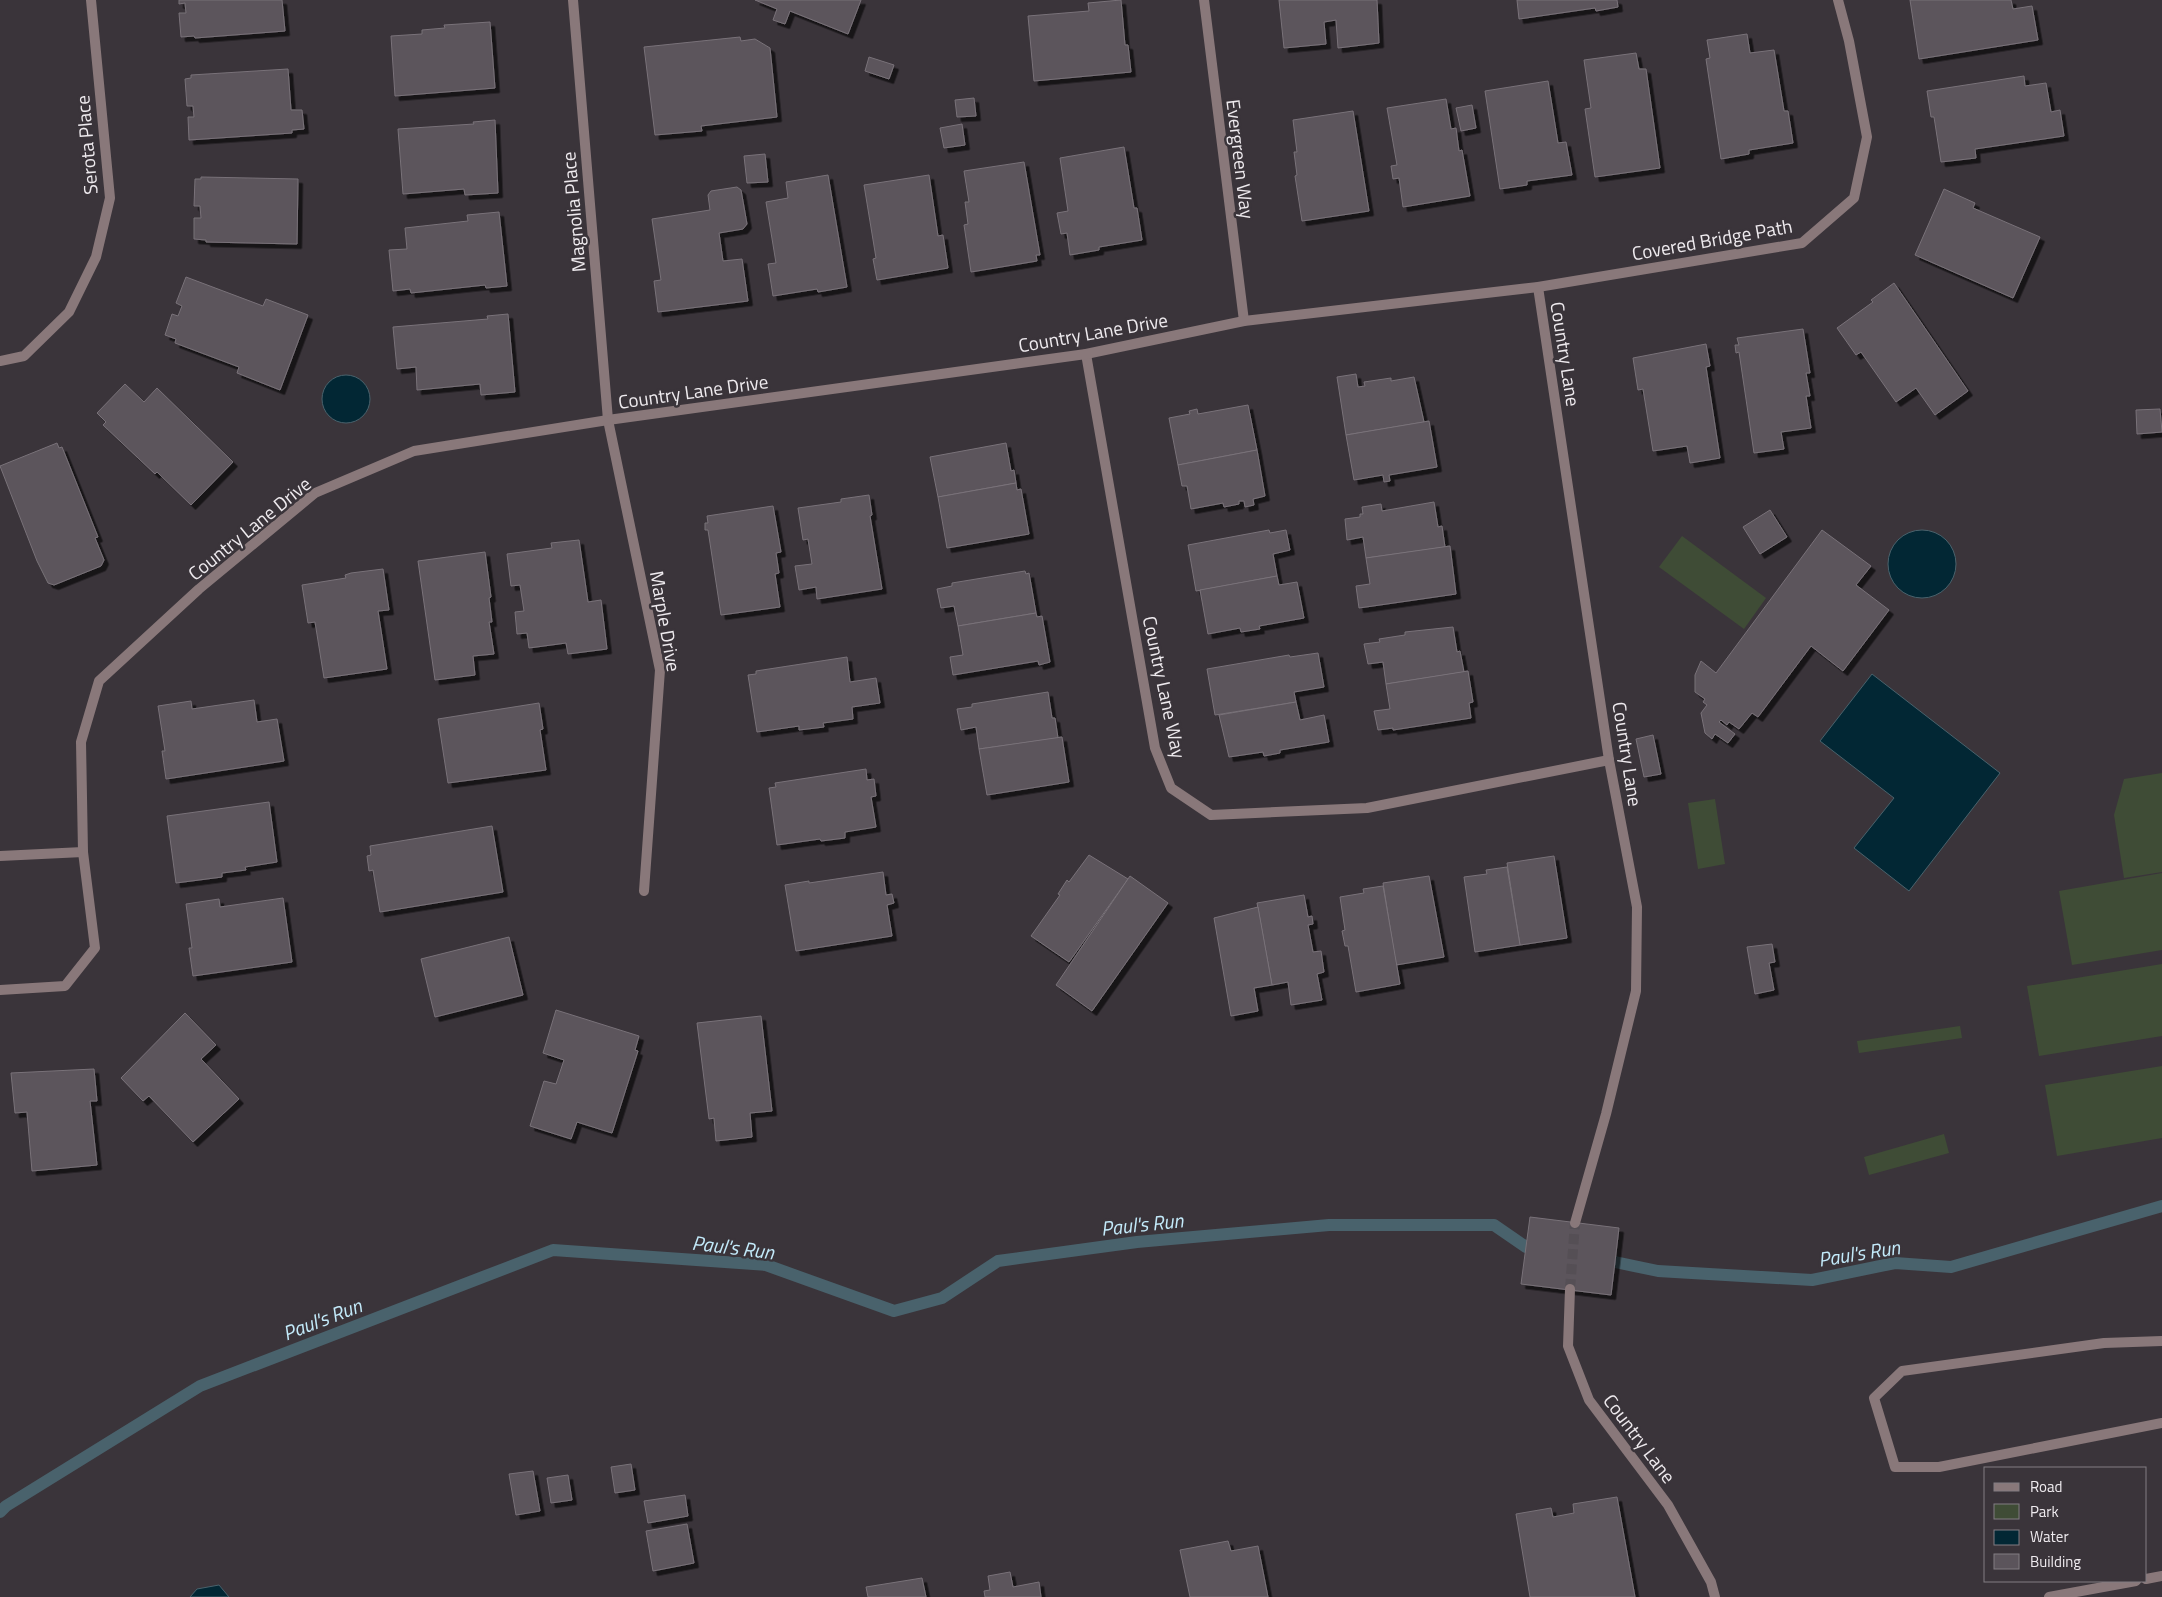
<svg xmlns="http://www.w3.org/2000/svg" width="2162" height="1597" font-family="'Titillium Web',sans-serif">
<defs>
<filter id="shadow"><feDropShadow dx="4.5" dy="4.5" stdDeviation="0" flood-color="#0009"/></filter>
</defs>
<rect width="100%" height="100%" fill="#3a343a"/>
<g fill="#3f4c36">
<polygon points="1682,536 1766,598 1744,629 1659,567"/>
<polygon points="2162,773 2162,872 2124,878 2114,815 2124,779"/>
<polygon points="1715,799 1725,864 1698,869 1688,803"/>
<polygon points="2162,873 2162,950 2072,965 2059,891"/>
<polygon points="2162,964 2162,1036 2039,1056 2027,986"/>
<polygon points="1960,1026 1962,1038 1859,1053 1857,1041"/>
<polygon points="2162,1066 2162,1138 2057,1156 2045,1085"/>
<polygon points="1944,1134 1949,1153 1869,1175 1864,1157"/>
</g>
<g fill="#022734" stroke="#49626c">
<circle cx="346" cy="399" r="24"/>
<circle cx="1922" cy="564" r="34"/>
<polygon points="1872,674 2000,773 1909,891 1854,848 1894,798 1820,741"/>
<polygon points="219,1585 229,1597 190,1597 197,1589"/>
</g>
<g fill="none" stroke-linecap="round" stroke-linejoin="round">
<g stroke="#49626c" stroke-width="12">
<polyline points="1615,1262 1658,1271 1812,1280 1895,1263 1951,1267 2162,1206"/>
<polyline points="0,1512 6,1506 200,1386 553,1250 766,1265 894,1311 942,1298 998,1261 1137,1242 1329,1225 1494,1225 1526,1247"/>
</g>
</g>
<g fill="#5b545b" stroke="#797279" filter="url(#shadow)">
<polygon points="179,0 282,0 285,31 195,38 194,36 181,37 179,13 186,13 185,3 179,4"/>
<polygon points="755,0 861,0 848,34 790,11 785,24 773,20 777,9"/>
<polygon points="1121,0 1125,45 1128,45 1131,72 1034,81 1028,16 1089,11 1088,3"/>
<polygon points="1279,0 1377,0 1379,43 1338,48 1336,20 1324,22 1326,44 1284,48"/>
<polygon points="1517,0 1617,0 1618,7 1596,11 1595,8 1519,19"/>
<polygon points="1910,0 2011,0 2013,9 2032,6 2038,40 1919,59"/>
<polygon points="490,22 495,88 395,96 391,36 422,34 422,30 445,28 444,25"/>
<polygon points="1747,34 1750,53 1774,50 1784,111 1788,111 1793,143 1749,150 1749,154 1721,159 1706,59 1710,58 1707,40"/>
<polygon points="740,37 741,41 755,39 770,48 777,117 701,126 702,131 655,135 644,47"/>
<polygon points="1636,53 1639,69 1646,69 1660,168 1595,177 1585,109 1591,108 1584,60"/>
<polygon points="869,57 894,65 889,79 865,71"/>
<polygon points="288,69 291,110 302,110 304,129 292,130 292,133 189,140 188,117 194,117 193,106 187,106 185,79 191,78 191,75"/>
<polygon points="2024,76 2025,86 2046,83 2051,112 2060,110 2064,136 1975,149 1976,158 1941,162 1934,117 1931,117 1927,91"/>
<polygon points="1548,81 1558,143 1566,142 1572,175 1527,181 1527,185 1500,189 1485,91"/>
<polygon points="974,98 976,116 957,117 955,100"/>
<polygon points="1446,99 1451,129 1456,128 1459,151 1462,150 1470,196 1403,207 1399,178 1393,179 1391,166 1397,165 1387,108"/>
<polygon points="1472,105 1476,128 1461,131 1456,108"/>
<polygon points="1353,111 1369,211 1302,221 1295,176 1297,175 1294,152 1297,152 1293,120"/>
<polygon points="495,120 498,193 465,195 464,189 403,194 398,129 474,124 473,122"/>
<polygon points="962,124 965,145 944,148 940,128"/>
<polygon points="1124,147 1134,208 1137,208 1142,240 1099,247 1099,250 1070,255 1067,233 1061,234 1057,213 1068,211 1060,158"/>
<polygon points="765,154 768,182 747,183 744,156"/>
<polygon points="1024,162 1040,255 1036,255 1037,261 971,272 964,225 968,224 965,202 969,202 964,171"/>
<polygon points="828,175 847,287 818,292 817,289 773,296 768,264 776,263 766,202 788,198 786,182"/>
<polygon points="929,175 938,236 943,235 948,268 877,280 873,259 876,258 864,185"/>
<polygon points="201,177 298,179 297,244 206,242 206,240 194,239 194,218 201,218 200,206 194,206 195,179 201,179"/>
<polygon points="737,187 741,190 747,224 743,229 719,233 723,261 742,259 748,301 658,312 654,281 661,280 652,219 710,210 708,195 711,191"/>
<polygon points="1944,189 1975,203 1973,208 2040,237 2013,298 1915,255"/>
<polygon points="499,212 507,286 486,288 485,285 411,293 410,289 393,291 389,250 407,249 405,228 468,221 467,215"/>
<polygon points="186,277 263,306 266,299 308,315 280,390 237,373 239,367 175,343 176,339 165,335 172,314 178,316 182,306 176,303"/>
<polygon points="1894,283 1968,391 1935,415 1916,388 1896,402 1861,352 1856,355 1837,328 1873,302 1871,300"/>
<polygon points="508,314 515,392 481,395 480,384 417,390 416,367 397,369 393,327 488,319 487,316"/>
<polygon points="1803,329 1810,373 1806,373 1810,396 1806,396 1811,428 1781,432 1784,449 1754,453 1739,352 1736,353 1735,345 1739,345 1737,338"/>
<polygon points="1706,344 1710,366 1706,367 1720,458 1690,463 1687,446 1653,451 1643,389 1638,390 1633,358"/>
<polygon points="1356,374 1358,387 1365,386 1364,382 1391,378 1391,381 1414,377 1424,422 1346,435 1337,377"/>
<polygon points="125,384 144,402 157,388 233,462 191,505 157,472 155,474 103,425 106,422 97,413"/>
<polygon points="1248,405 1257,450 1178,465 1169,418 1190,414 1189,411 1197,409 1198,414"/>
<polygon points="2160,409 2162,432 2137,434 2136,410"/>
<polygon points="1429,421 1437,467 1389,475 1390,481 1384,482 1383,475 1354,480 1346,435"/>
<polygon points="57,443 59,448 62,447 98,537 95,538 104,560 101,566 54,585 48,583 37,561 0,466"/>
<polygon points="1006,443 1011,471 1014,470 1016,483 938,497 930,457"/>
<polygon points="1257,450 1265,496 1253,499 1254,505 1245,507 1244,501 1239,501 1239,504 1224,507 1223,503 1191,509 1187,486 1182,486 1178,465"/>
<polygon points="1016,483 1017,490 1021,489 1029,534 947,548 938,497"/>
<polygon points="869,495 872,515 870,516 882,589 817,599 816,587 799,590 795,566 812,564 808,539 803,540 798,508 841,502 841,499"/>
<polygon points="1434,502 1438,527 1442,526 1445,547 1366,558 1363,537 1347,540 1345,519 1360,517 1360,514 1363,514 1362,507 1381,504 1382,511"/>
<polygon points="773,506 781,552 776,553 779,573 775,574 780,607 721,615 708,530 705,530 705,523 708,523 707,516"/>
<polygon points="1770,510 1787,537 1760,554 1743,527"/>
<polygon points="1269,530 1270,533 1286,530 1290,550 1273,554 1277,576 1196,591 1188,545"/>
<polygon points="1822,530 1871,566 1856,585 1889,610 1843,671 1811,646 1758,717 1752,713 1739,729 1729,722 1727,725 1721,720 1719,722 1735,734 1728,743 1715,734 1712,739 1705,733 1701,713 1707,705 1703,702 1705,699 1695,692 1695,675 1701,661 1716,673"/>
<polygon points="579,540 588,602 601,600 607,649 568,654 566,643 529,648 527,633 517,634 515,612 524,611 520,585 511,586 507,554 552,548 551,543"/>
<polygon points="1450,546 1456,594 1359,608 1356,586 1370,584 1366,558"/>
<polygon points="485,552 491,597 489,598 492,622 489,622 494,654 473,656 475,675 435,680 418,561"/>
<polygon points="383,569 389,610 378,611 387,669 324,678 315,622 308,623 302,585 346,578 345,575 351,573"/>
<polygon points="1025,571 1026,574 1029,573 1036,613 958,626 954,606 941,608 937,589 952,586 952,583"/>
<polygon points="1277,576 1279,585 1297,582 1304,618 1259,626 1260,629 1241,632 1240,628 1208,634 1200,590"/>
<polygon points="1036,613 1037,617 1042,616 1050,662 1039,665 1038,661 953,675 950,657 963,655 958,626"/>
<polygon points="1453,627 1457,652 1460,651 1464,672 1386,684 1383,662 1368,664 1364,644 1380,642 1379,639 1405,635 1405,632"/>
<polygon points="1318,653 1324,687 1294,692 1296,702 1215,715 1207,669 1289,655 1290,657"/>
<polygon points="847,657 850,682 876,678 880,703 852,707 853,719 823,723 824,727 799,730 799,726 757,732 748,675 756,674 756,671"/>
<polygon points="1468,671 1473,702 1469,703 1471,718 1393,730 1393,728 1378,730 1374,711 1390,709 1386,684"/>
<polygon points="1048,692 1052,718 1055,718 1058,738 979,749 976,727 961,730 957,709 972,707 972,704"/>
<polygon points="254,700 257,722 277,719 284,761 166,779 162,751 165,751 158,706 191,701 192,709"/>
<polygon points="1296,702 1300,720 1324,715 1329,742 1280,750 1280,753 1264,756 1263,752 1229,757 1219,715"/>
<polygon points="539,703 543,729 540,730 546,770 448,783 438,719"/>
<polygon points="1653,735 1661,774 1644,777 1636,739"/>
<polygon points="1062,737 1069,782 987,795 979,749"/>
<polygon points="866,769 867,780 874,779 876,796 871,797 876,827 845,832 845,838 821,841 820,839 777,845 769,788 776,787 775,783"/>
<polygon points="269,802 277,862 245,867 246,870 222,873 222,877 176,883 167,816"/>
<polygon points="492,826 503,892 380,912 373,870 369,871 367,856 371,855 370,846"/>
<polygon points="1089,855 1128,879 1069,962 1031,936 1060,895 1058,894 1067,880 1069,882"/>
<polygon points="1554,856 1567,938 1520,945 1507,863"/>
<polygon points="1507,867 1520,945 1475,952 1464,877 1487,874 1486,870"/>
<polygon points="883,872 886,895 892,894 894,903 887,905 892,936 796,951 785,885 809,881 809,883"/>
<polygon points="1130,876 1168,903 1092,1011 1056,985"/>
<polygon points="1429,876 1444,957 1396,965 1383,883"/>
<polygon points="1383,886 1400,984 1356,992 1348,946 1345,946 1342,931 1345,930 1340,897 1364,893 1363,889"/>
<polygon points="1304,895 1308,917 1312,916 1313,924 1308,925 1313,952 1321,951 1324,972 1317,974 1322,1000 1291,1005 1288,982 1272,985 1257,903"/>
<polygon points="283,898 292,962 193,976 189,948 192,948 186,904 219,899 220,907"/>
<polygon points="1258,907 1272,985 1254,988 1258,1011 1231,1016 1214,918"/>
<polygon points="509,937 523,995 435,1017 421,959"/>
<polygon points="1772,944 1775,962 1769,963 1774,990 1755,994 1747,947"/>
<polygon points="556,1010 639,1036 635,1050 638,1051 612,1133 577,1122 571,1139 530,1126 544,1081 556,1084 564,1060 543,1053"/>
<polygon points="185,1013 216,1045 201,1059 239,1099 193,1142 149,1096 143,1101 121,1078"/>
<polygon points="761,1016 772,1111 750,1113 752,1137 716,1141 714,1118 709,1119 697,1023"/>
<polygon points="94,1069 97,1101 90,1101 97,1165 32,1171 27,1112 15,1113 11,1073"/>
<polygon points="1530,1217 1619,1228 1611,1295 1521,1284"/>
<polygon points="631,1464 635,1490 615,1493 611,1467"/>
<polygon points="533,1471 540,1511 516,1515 509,1474"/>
<polygon points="568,1475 572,1500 551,1503 547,1478"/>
<polygon points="685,1495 688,1516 648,1523 644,1501"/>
<polygon points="1617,1497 1635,1597 1530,1597 1516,1514 1551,1508 1553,1517 1574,1513 1573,1504"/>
<polygon points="687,1524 694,1563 653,1571 646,1531"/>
<polygon points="1228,1541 1231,1551 1258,1546 1268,1597 1190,1597 1180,1550"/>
<polygon points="1010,1572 1013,1587 1039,1582 1041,1597 985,1597 984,1591 990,1590 988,1576"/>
<polygon points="922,1578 926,1597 868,1597 866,1587"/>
</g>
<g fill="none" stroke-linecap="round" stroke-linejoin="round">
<polyline stroke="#554f55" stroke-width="10" stroke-dasharray="10 5" stroke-linecap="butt" points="1570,1289 1575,1223"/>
<polyline stroke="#89787a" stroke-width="10" points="2162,1341 2104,1343 1902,1371 1874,1398 1895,1467 1939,1467 2162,1423"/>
<g stroke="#89787a" stroke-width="10">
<polyline points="573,0 608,420 660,670 644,891"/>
<polyline points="1204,0 1244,321"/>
<polyline points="1538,287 1609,760 1637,907 1636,991 1606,1114 1575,1223"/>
<polyline points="1086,354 1155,748 1171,788 1211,815 1367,808 1609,760"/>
<polyline points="0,361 24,356 69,312 96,257 110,198 91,0"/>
<polyline points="0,856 83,852"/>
<polyline points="0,990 65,986 95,948 83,852 81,742 99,681 199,589 315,493 414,451 608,420 1086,354 1244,321 1538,287 1802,243 1854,198 1867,137 1849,41 1838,0"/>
<polyline points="1570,1289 1568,1346 1589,1400 1668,1505 1711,1582 1715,1597"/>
<polyline points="2146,1579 2162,1576"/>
<polyline points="2049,1597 2136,1581"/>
</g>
</g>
<g text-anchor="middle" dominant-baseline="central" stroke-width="5" stroke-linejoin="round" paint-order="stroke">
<g font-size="19" fill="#eeeaee" stroke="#3a343a">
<text transform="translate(86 145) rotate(-95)">Serota Place</text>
<text transform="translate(1241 159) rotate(83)">Evergreen Way</text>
<text transform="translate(573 212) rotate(-95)">Magnolia Place</text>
<text transform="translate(1712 239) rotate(-10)">Covered Bridge Path</text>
<text transform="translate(1093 332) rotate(-10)">Country Lane Drive</text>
<text transform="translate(1566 354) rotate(81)">Country Lane</text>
<text transform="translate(693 391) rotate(-8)">Country Lane Drive</text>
<text transform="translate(249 528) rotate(-39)">Country Lane Drive</text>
<text transform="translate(666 621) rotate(80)">Marple Drive</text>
<text transform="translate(1165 687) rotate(78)">Country Lane Way</text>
<text transform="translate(1628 754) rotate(81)">Country Lane</text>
<text transform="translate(1640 1438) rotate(53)">Country Lane</text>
</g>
<g font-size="20" font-style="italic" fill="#c3eafa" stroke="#3a343a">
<text transform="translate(1142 1224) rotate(-6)">Paul's Run</text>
<text transform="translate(733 1247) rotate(7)">Paul's Run</text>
<text transform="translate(1859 1253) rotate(-9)">Paul's Run</text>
<text transform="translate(322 1319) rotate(-21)">Paul's Run</text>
</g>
</g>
<rect x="1984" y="1467" width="162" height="115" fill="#3a343a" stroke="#827d82"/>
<rect x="1994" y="1483" width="25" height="8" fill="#89787a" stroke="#827d82"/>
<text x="2030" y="1492" font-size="15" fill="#eeeaee">Road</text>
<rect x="1994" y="1504" width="25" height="15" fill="#3f4c36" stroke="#827d82"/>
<text x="2030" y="1517" font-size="15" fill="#eeeaee">Park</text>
<rect x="1994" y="1530" width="25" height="15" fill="#022734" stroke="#827d82"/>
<text x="2030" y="1542" font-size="15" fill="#eeeaee">Water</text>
<rect x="1994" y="1554" width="25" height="15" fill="#5b545b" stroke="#827d82"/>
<text x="2030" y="1567" font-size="15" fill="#eeeaee">Building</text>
</svg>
